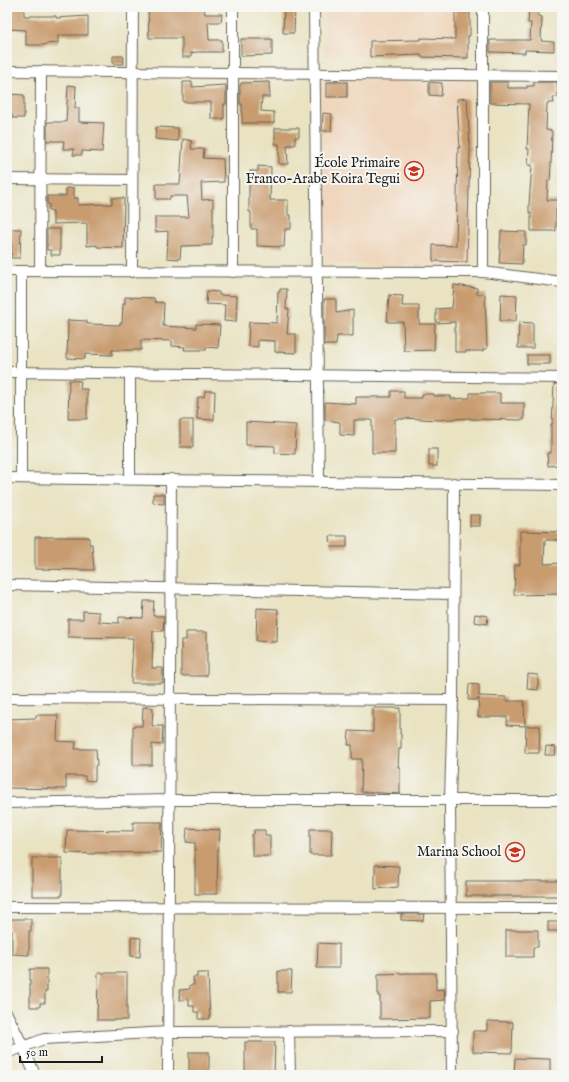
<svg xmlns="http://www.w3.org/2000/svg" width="569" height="1082" font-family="'IM FELL English',serif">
<rect width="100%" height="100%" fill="#f6f6f2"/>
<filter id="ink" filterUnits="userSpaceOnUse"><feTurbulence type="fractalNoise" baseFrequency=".025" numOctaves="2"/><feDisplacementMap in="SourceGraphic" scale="8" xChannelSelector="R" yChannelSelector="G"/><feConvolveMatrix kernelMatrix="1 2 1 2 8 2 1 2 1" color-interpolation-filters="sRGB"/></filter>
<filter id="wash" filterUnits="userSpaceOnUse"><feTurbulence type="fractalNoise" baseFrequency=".012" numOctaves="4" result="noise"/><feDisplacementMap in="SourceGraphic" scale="16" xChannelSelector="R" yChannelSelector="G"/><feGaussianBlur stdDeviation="0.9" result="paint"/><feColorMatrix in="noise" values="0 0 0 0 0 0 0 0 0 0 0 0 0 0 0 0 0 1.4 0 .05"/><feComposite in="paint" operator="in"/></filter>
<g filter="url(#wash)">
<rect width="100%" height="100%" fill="#e9e3c2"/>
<g fill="#efd6bc">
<polygon points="325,7 470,7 470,58 324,56"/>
<polygon points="320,80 471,80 473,267 323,264"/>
</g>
<g id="blocks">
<g fill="#c99c6f">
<polygon points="9,7 24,7 24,16 56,16 56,18 88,16 88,35 58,35 58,43 45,44 45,45 26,45 26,30 8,29"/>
<polygon points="148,7 204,7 205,14 222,14 221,22 208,22 209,40 222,40 222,52 197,52 191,53 191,57 182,57 182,38 149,38"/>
<polygon points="284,7 295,7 294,33 283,33"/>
<polygon points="455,7 470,7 470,36 468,36 468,58 421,57 421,55 370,57 370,41 421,40 421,38 455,39"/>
<polygon points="529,7 538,7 538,16 542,17 541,41 554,42 554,51 525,50 525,53 490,52 490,40 530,40 531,23 528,23"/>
<polygon points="241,39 272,39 272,55 241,56"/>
<polygon points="113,56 123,56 124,64 113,64"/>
<polygon points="183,82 192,82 192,87 226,85 226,104 224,104 224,119 211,119 211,102 183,102"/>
<polygon points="269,82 270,97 262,97 261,111 274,112 274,123 242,123 242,104 240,104 240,85 241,85 241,83"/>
<rect x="327" y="82" width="20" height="15"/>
<polygon points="429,82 442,83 441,96 429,95"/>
<polygon points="490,82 508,82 508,88 527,88 527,86 534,86 534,82 557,82 558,97 553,97 554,103 547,103 546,130 552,131 551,165 550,181 548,180 547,200 558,200 558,209 556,209 556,231 531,231 531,213 529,213 529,204 532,165 528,165 529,149 527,149 529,104 490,103"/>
<polygon points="68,85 76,86 75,108 79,108 79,122 104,123 102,152 82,151 82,155 73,155 74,149 63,149 64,141 47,141 47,122 66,122"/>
<polygon points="9,94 24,95 24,118 12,118 12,114 8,114"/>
<polygon points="467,98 470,148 467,262 433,261 433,245 456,246 458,147 460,148 457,99"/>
<polygon points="323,113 332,114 331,131 322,131"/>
<polygon points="156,127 178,128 178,141 155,139"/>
<polygon points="275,128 299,128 299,137 295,137 295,145 287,145 288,164 279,164 279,144 275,144"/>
<polygon points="183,139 192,141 191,149 204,149 203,158 223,159 224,182 201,183 202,200 213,199 213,237 212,237 212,245 181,246 180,259 167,258 168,231 155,232 155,217 189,217 187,196 170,196 170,199 156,199 156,184 180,184"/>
<polygon points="258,166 271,167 270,200 288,200 288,215 291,215 291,229 285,229 284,247 257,246 257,229 251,229 251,212 249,212 249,189 250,171 258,171"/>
<polygon points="66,188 74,188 74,198 78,198 78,205 112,204 112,198 124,198 123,248 97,247 97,245 87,246 87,224 86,223 53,224 53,211 49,211 49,204 47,204 47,196 66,196"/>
<polygon points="10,229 21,229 20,258 11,258 12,239 11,239"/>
<polygon points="47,229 60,229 60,255 51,255 51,250 47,250"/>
<polygon points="501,231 526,232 526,245 523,245 522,264 499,263"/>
<polygon points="454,285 477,288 477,294 485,294 487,349 483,349 483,351 466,351 466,352 455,352 455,322 436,323 436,309 452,308"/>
<polygon points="280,289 287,289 286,309 289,309 287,334 296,334 296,353 275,352 275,341 258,340 258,347 248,346 249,322 277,323 278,292 280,292"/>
<polygon points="207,291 219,292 219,295 237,296 236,322 224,321 225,305 206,304"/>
<polygon points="501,294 517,295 516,321 500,321"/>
<polygon points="389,295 403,296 402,306 419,306 419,324 435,324 434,350 404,351 403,322 387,322"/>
<polygon points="125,297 154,298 155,302 164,303 163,326 196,328 196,324 220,325 218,348 206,347 206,350 184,350 185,347 172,346 172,341 141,340 141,350 112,350 112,355 85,354 85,359 67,358 68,320 87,321 87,324 120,325 120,323 122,323 123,304 125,304"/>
<polygon points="324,299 336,299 336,313 353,310 353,336 337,336 336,345 324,345"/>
<polygon points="519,322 533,323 533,348 518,348"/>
<rect x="527" y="355" width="23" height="9"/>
<polygon points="69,380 81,381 80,389 87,389 87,419 68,419"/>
<polygon points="554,384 562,384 562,465 548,466 547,453 551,453 551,425 552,425"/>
<polygon points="205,391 215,391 214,420 197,419 198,397 204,397"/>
<polygon points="391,391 404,391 404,398 422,398 422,394 434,394 434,396 451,396 451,399 470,398 470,393 500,393 500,403 524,403 524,420 470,419 470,418 438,420 404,418 404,419 395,419 395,453 372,453 372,420 354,420 354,436 340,435 340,422 325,420 325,402 356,404 356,397 391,397"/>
<rect x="180" y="420" width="13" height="27"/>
<polygon points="246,422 296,425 295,454 275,453 275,446 246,445"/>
<rect x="429" y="449" width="8" height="17"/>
<polygon points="153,494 164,494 164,504 153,503"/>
<rect x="470" y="515" width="10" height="11"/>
<polygon points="520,531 562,532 562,540 545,540 544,564 562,563 562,594 514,595 515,565 520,565"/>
<polygon points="330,536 347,536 347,547 331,547"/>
<polygon points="35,537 89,537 89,544 92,544 94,570 35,569"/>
<polygon points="144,601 154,601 153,616 164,616 163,631 153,631 152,668 163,668 163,683 131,683 133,638 68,637 68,619 83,619 83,611 99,612 99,622 119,623 119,617 143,618"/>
<polygon points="257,608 278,609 277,642 256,641"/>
<polygon points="475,614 488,616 487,624 474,622"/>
<polygon points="186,632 207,632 207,676 181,676 181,640 186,640"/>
<polygon points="528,674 538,675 538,690 527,689"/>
<polygon points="469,684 479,685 479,696 506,697 506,701 524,701 525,726 507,725 507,717 478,717 479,698 478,700 468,700"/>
<polygon points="143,707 153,708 152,726 163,726 162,745 152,744 152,765 133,765 133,726 142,726"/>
<polygon points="373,708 400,708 400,734 401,734 401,749 399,749 398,767 400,767 400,794 361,792 362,759 352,759 352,745 348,745 349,731 373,732"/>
<polygon points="36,715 58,715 57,741 76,742 75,749 96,749 97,765 95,766 95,781 85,780 85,776 66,776 66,789 7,788 7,719 36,718"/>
<polygon points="526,726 540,726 539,753 525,753"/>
<polygon points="546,746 556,747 555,755 545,755"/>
<polygon points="133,822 162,822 161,852 95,853 94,854 66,853 67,830 133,831"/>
<polygon points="187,828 220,830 219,844 218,844 217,894 195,894 195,843 186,842"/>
<polygon points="310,829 332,829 331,855 310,855"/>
<polygon points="254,830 265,830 265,835 270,835 270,856 252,856 252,835 254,834"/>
<rect x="32" y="858" width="30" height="38"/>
<polygon points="375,865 399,866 398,887 375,889"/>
<rect x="466" y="881" width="96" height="15"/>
<polygon points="401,914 424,914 423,921 401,920"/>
<polygon points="8,919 31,919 31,931 29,931 29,955 12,954 12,931 8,931"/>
<rect x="548" y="922" width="14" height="9"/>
<polygon points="506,930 538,930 538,947 533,947 533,957 506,957"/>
<polygon points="131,937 141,938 140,957 131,956"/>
<polygon points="318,943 339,944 339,968 317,968"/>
<polygon points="30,969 47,969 47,991 45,991 45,1003 40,1003 40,1007 30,1007"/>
<polygon points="278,971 292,971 291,992 278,992"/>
<polygon points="98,973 127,973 127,1020 97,1020"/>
<polygon points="197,973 208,973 210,1019 198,1019 198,1012 194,1012 194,1006 189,1006 189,999 180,1000 179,990 190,989 190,985 194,985 193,977 197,977"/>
<polygon points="412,973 436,973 436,990 444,989 445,1000 430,1001 430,1018 380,1019 380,996 378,996 378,974"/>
<polygon points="487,1021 513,1022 512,1053 473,1052 473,1031 487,1031"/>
<polygon points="245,1042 275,1042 274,1075 245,1075"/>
<rect x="189" y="1052" width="20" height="22"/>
<polygon points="515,1058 550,1059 550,1075 514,1075"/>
</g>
</g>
</g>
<g filter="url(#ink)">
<use href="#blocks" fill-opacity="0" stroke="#646256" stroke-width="1"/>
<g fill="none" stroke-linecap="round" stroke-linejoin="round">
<g stroke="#646256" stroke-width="12">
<g id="street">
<polyline points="233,7 233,272"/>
<polyline points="314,7 319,481"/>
<polyline points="483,7 483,272"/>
<polyline points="7,71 562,76"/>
<polyline points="7,179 132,180"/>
<polyline points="7,271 483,272 562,282"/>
<polyline points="21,271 21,478"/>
<polyline points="40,271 41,71"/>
<polyline points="132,272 133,7"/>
<polyline points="7,372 562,378"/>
<polyline points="7,478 562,485"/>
<polyline points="130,479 130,373"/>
<polyline points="7,585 453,594"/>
<polyline points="7,698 453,700"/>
<polyline points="7,803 170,800 562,800"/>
<polyline points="7,907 562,908"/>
<polyline points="7,1014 23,1046 35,1075"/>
<polyline points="289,1031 290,1075"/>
<polyline points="7,1053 44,1039 168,1032 453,1031"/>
<polyline points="168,1075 171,479"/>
<polyline points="452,1075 450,800 453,700 454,483"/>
</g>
</g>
<use href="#street" stroke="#fff" stroke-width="10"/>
</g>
</g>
<defs>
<g id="school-ring" transform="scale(1)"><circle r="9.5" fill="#f6f6f2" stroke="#c8321e" stroke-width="1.5"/><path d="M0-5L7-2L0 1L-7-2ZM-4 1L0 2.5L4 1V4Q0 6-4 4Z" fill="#c8321e"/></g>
</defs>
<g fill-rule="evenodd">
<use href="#school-ring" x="414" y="171"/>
<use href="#school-ring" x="515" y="852"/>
</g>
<g text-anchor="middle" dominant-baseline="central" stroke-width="4" stroke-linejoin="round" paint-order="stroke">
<g font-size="14" fill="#1c1c1c" stroke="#f6f6f2" text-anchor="end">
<text x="400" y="163">École Primaire<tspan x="400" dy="16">Franco-Arabe Koira Tegui</tspan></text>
<text x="501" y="852">Marina School</text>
</g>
</g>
<rect width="569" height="1082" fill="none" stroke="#f6f6f2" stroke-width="24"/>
<path d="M20 1056v6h82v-6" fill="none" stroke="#1c1c1c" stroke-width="2"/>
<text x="26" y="1056" font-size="12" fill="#1c1c1c" stroke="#f6f6f2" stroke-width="3" paint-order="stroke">50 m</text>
</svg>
